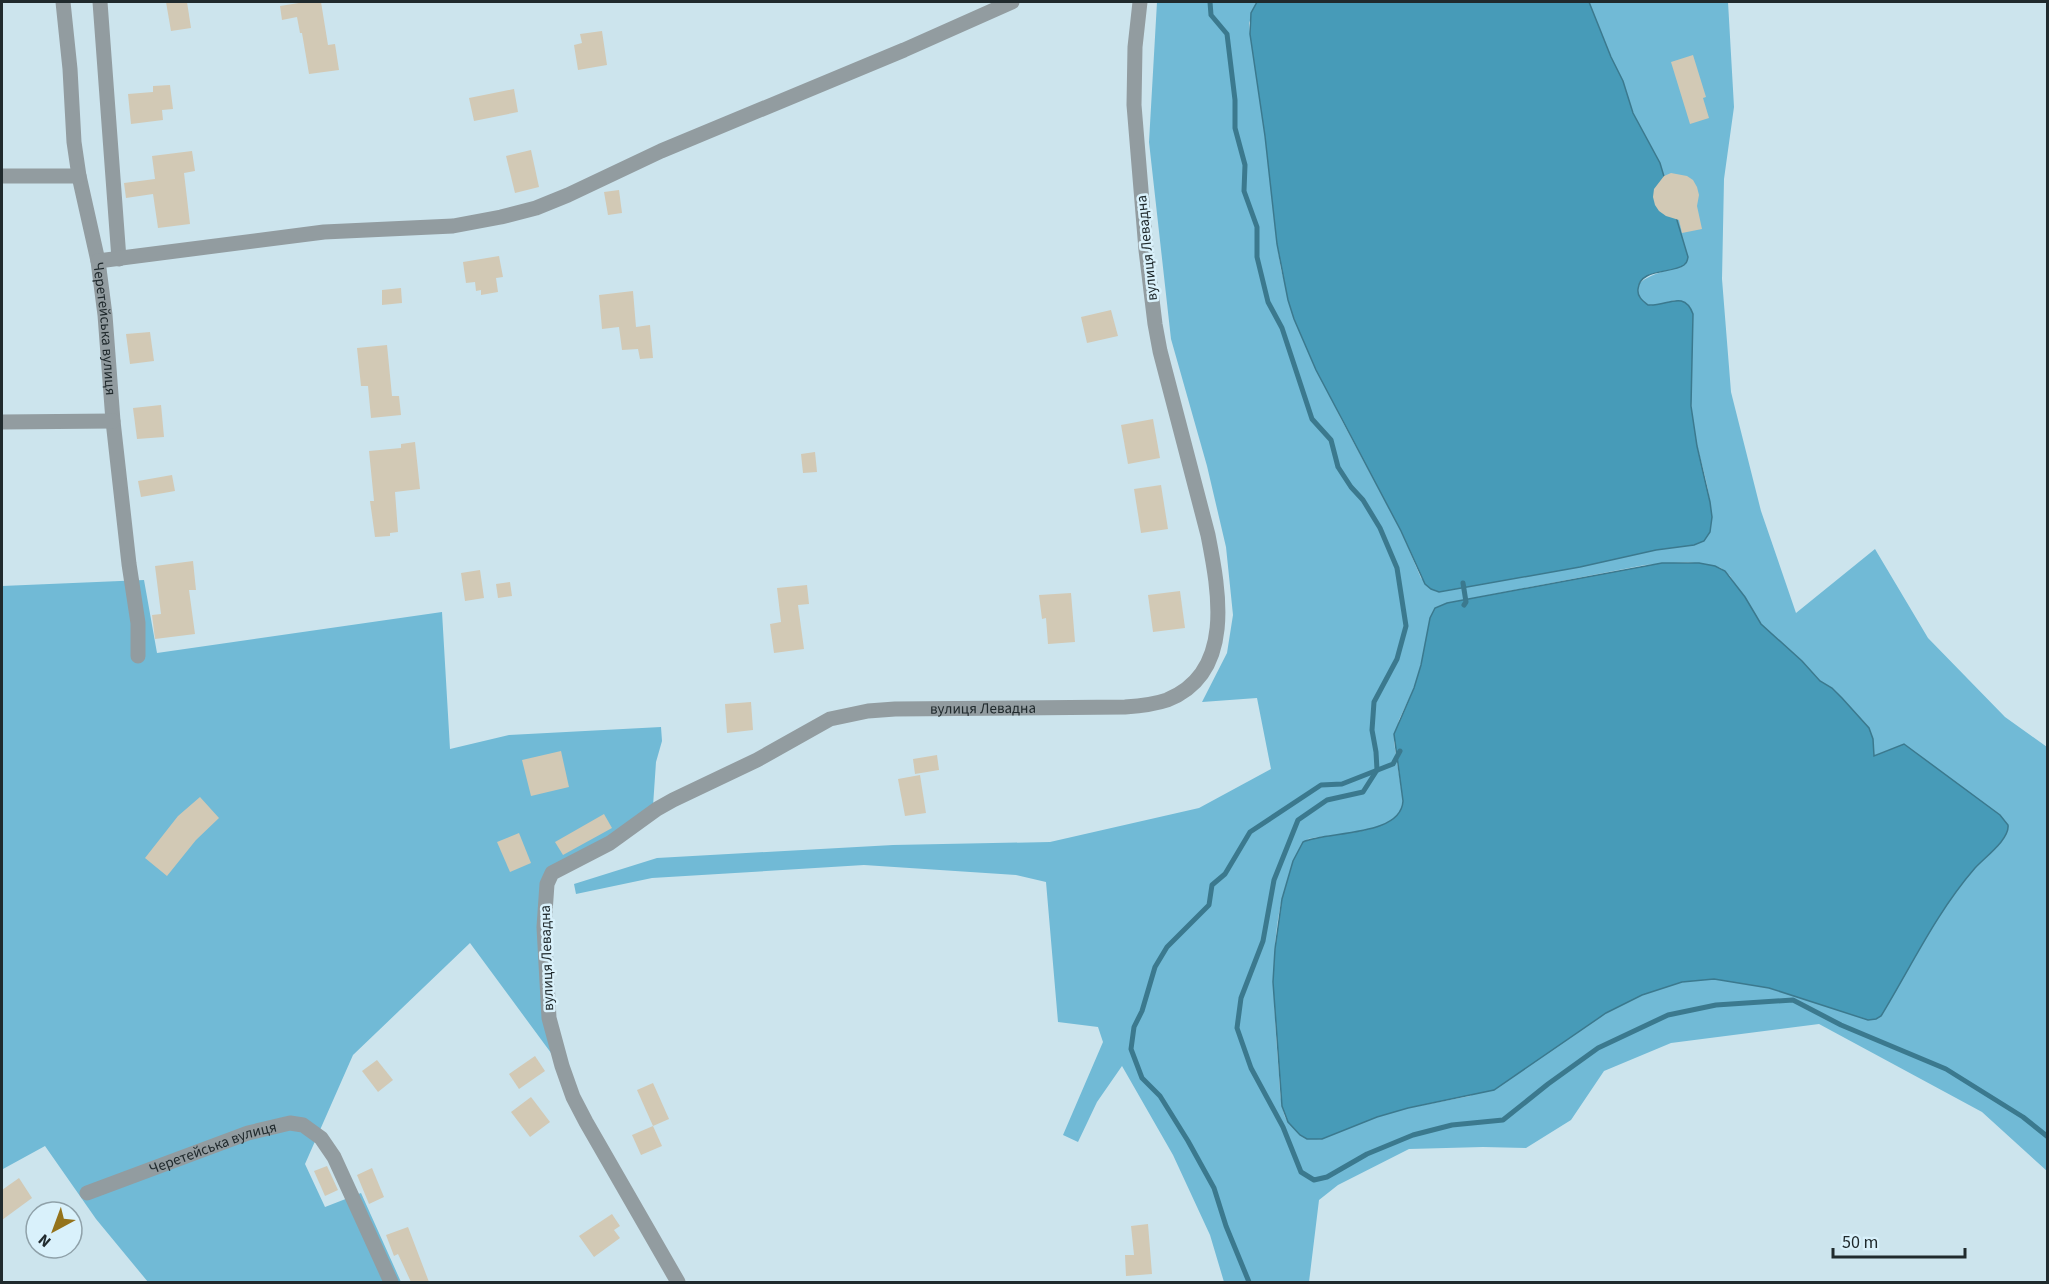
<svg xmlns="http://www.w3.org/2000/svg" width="2049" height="1284" font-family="'Source Sans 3',sans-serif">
<rect width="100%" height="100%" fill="#cce4ed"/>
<g fill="#71bad6" fill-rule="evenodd">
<path d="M1157,2H1257L1249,23L1250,34L1265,136L1277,244L1281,269L1294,319L1340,417L1401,531L1421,578L1435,591L1439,592L1580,567L1656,550L1686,546L1711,525C1713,491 1698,458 1693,425C1688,388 1693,351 1693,314L1675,300L1657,305H1648C1615,281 1665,271 1681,267L1688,257L1660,163L1633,113L1623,81L1611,57L1589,2H1728L1734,107L1724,179L1722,279L1731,392L1761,511L1796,613L1875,549L1928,638L2005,717L2047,747V1171L1982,1112L1819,1024L1671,1043L1604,1071L1571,1120L1526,1148L1483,1147L1409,1149L1338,1185L1319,1200L1309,1282H1224L1210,1235L1173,1155L1122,1066L1097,1102L1078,1142L1063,1135L1103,1042L1098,1027L1058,1022L1046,882L1016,875L864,865L652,878L576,894L574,884L657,858L893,845L1050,842L1199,808L1271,769L1257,698L1202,702L1227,653L1233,615L1226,547L1207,466L1171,339L1149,142ZM1688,562L1715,566L1721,568L1730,576L1761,624L1802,661L1820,681L1832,688L1869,728L1873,739L1874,756L1904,744L2006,822L1931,927L1881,1016L1873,1020H1868L1769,988L1714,979L1682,982L1642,995L1606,1013L1470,1096L1408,1108L1377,1117L1322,1139C1308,1141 1291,1129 1285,1117C1279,1100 1280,1080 1278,1062C1274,1009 1270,955 1281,903C1285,883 1300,859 1308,839C1333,834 1369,833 1392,821C1399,817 1403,809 1403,801L1394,742L1399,720L1414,688L1421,665L1435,608L1447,603L1645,565Z"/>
<polygon points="144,580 157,653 442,612 450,749 509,735 661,727 662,741 656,762 653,806 552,879 542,954 568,1076 470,943 353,1055 305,1164 325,1207 361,1193 401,1282 148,1282 96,1219 45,1146 3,1169 2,1167 2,586"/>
</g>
<g fill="#479bb8" stroke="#3b798e" stroke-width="1.5">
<path d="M1257,2H1589L1611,57L1623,81L1633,113L1660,163L1688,257C1687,261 1688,262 1684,265C1671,274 1640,268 1638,289C1637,297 1643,301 1648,305C1666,307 1684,289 1693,314L1691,406L1697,446L1710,502L1712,517L1710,532L1704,541L1694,545L1656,550L1580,567L1439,592L1431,589L1425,584L1401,531L1316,370L1294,319L1288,300L1277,244L1265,136L1250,34L1251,13Z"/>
<path d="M1662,563H1699L1715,566L1725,571L1745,597L1761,624L1802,661L1820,681L1832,688L1842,698L1869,728L1873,739L1874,756L1904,744L2000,815L2008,825C2010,839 1985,857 1975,868C1936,913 1912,965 1881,1016L1876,1019L1868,1020L1769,988L1714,979L1682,982L1642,995L1606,1013L1494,1090L1408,1108L1377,1117L1322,1139H1307L1300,1135L1288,1122L1282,1106L1273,982L1275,949L1282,899L1293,861L1303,842C1327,831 1401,837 1403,801L1394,734L1414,688L1421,665L1430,618L1435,608L1447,603Z"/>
</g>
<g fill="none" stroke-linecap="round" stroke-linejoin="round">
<g stroke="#3b798e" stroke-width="5">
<polyline points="1210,2 1211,15 1227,34 1235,100 1235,128 1245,165 1244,191 1257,227 1257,257 1268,302 1282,328 1312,419 1331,440 1338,467 1351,487 1363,500 1380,528 1397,568 1406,626 1397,659 1374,702 1372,730 1376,752 1377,770 1363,792 1327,800 1298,820 1274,880 1263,941 1241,998 1237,1028 1251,1068 1283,1127 1301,1172 1314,1180 1327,1177 1367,1154 1413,1135 1452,1125 1503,1120 1548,1084 1598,1048 1668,1015 1716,1005 1793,1000 1841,1025 1946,1069 2023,1117 2048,1137"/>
<polyline points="1463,583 1466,602 1464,605"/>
<polyline points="1249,1282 1226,1226 1214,1188 1188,1141 1160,1096 1142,1078 1131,1049 1134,1027 1142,1011 1155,967 1167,947 1209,905 1212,885 1225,874 1250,832 1321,785 1342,784 1393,764 1400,751"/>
</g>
</g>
<g fill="#d2c9b5">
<polygon points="166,2 187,2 191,28 171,31"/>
<polygon points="305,2 321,2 328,45 335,44 339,70 309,74 302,33 300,33 297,17 282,20 280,6"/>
<polygon points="602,31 607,65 578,70 574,45 582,43 580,34"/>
<polygon points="1693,55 1706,97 1703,98 1709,118 1690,124 1671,62"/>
<polygon points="170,85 173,109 162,110 163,120 131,124 128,94 153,92 153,86"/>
<polygon points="514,89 518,112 474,121 469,98"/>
<polygon points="531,150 539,187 515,193 506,156"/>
<polygon points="192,151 195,171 184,173 190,224 158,228 153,194 126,198 124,183 155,179 152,156"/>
<polygon points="1671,173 1687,176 1693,180 1697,187 1699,195 1697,206 1702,229 1682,233 1679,220 1666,216 1659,211 1655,205 1653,197 1654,189 1664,176"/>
<polygon points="619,190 622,213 608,215 604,192"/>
<polygon points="499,256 503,277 496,278 498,292 481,295 481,290 476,291 475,282 466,283 463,262"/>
<polygon points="401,288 402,303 382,305 382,290"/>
<polygon points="633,291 636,327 650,325 653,358 640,359 638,349 622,350 619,327 602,329 599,295"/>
<polygon points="1111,310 1118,336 1087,343 1081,317"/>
<polygon points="150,332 154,361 130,364 126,334"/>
<polygon points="387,345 392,396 399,396 401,415 371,418 368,386 361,386 357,348"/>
<polygon points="161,405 164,437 137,439 133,408"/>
<polygon points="1153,419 1160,458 1128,464 1121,425"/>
<polygon points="415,442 420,489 395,492 398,532 390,533 390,536 375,537 370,501 374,501 369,451 401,448 401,444"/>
<polygon points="815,452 817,472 803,473 801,454"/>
<polygon points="172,475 175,491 141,497 138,481"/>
<polygon points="1161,485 1168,529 1141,533 1134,489"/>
<polygon points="193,561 196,590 189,590 195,634 155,639 152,615 161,614 155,566"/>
<polygon points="480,570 484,598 465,601 461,573"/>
<polygon points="510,582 512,596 498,598 496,584"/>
<polygon points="807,585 809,604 798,605 804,649 774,653 770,624 781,622 777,588"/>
<polygon points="1180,591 1185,628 1153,632 1148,595"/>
<polygon points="1071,593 1075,642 1048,644 1046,618 1042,619 1039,595"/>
<polygon points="751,702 753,730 727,733 725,704"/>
<polygon points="561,751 569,787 531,796 522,760"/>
<polygon points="937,755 939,770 915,774 913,759"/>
<polygon points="920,775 926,813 905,816 898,779"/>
<polygon points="200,797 219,818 196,840 167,876 145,858 178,816"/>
<polygon points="604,814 612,828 563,855 555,842"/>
<polygon points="519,833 531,863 510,872 497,842"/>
<polygon points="535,1056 545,1071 519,1089 509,1074"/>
<polygon points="377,1060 393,1080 378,1092 362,1071"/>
<polygon points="653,1083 669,1119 653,1126 637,1090"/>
<polygon points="531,1097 550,1122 530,1137 511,1112"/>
<polygon points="653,1126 662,1146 641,1155 632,1135"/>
<polygon points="327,1166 338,1190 325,1196 314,1171"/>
<polygon points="372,1168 384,1197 369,1204 357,1175"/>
<polygon points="19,1178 32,1198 2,1220 2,1190"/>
<polygon points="612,1214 620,1226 614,1230 620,1238 594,1257 579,1236"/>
<polygon points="1148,1224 1152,1274 1126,1276 1125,1255 1134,1255 1131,1226"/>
<polygon points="408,1227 429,1282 411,1282 398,1254 394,1256 386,1235"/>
</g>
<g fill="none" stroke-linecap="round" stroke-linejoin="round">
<g stroke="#929ca0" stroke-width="15">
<path id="s1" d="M63,2L70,69L74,142L79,176L98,261L105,315L113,421L129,564L138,623V656"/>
<polyline points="100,2 119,259"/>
<polyline points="2,176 79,176"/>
<polyline points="98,261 324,232 453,226 501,217 536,208 568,195 661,151 904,50 1012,2"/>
<polyline points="2,422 113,421"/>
<path id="s2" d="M87,1193L248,1133L290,1123L303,1125L321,1138L334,1157L391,1282"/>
<path id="s3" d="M678,1282L586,1122L573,1097L562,1066L549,1018L544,927L547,884L552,873L610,843L657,809L673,800L757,760L830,719L868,711L895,709L1125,707C1139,706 1153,705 1167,700C1235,673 1219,591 1208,535L1160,351L1155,324L1146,250L1134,105L1135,47L1140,2"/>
</g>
</g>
<g text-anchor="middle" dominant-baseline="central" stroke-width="5" stroke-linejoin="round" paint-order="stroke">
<g font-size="15" fill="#202a2d" stroke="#d9f1fb">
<text transform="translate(1147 248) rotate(-96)">вулиця Левадна</text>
<text stroke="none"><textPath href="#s1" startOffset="330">Черетейська вулиця</textPath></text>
<text stroke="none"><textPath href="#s3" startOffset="914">вулиця Левадна</textPath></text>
<text transform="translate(547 958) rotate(-92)">вулиця Левадна</text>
<text stroke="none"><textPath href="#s2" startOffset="134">Черетейська вулиця</textPath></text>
</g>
</g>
<rect width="2049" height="1284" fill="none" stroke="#202a2d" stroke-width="6"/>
<g transform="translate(54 1230) rotate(221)"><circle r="28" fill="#d9f1fb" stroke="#8fa1a9" stroke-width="1.5"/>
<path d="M0-4.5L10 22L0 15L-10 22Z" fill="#94731b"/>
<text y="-9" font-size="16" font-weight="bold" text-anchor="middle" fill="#202a2d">N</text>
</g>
<path d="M1833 1248v9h132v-9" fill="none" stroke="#202a2d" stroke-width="3"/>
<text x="1842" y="1248" font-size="18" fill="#202a2d" stroke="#d9f1fb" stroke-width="4.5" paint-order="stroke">50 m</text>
</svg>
